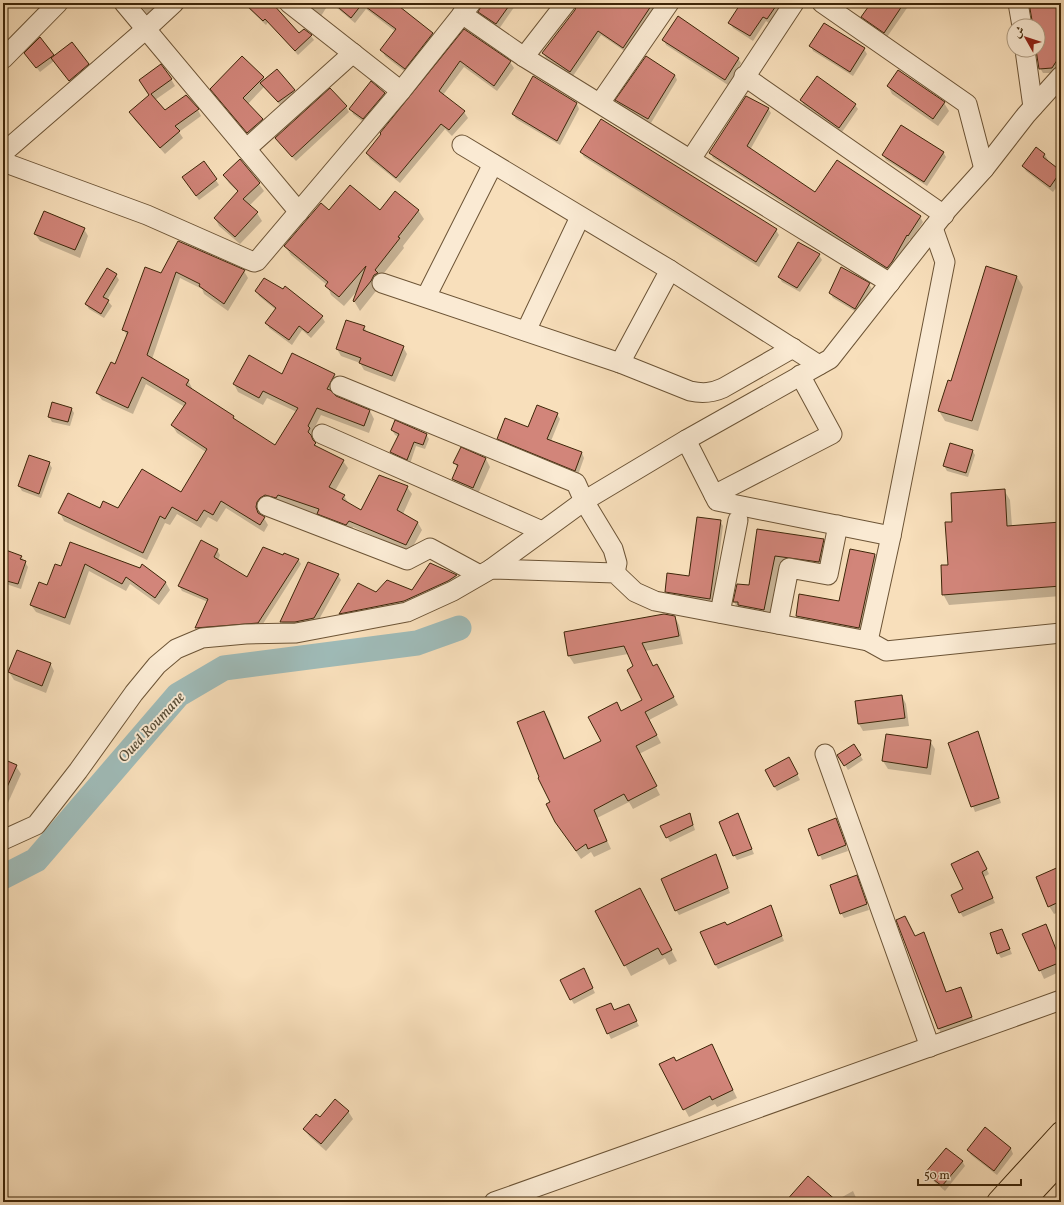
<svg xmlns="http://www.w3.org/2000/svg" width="1064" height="1205" font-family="Vollkorn,Amiri,serif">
<rect width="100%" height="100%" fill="#f8dfbb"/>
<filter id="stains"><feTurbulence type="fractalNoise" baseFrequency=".005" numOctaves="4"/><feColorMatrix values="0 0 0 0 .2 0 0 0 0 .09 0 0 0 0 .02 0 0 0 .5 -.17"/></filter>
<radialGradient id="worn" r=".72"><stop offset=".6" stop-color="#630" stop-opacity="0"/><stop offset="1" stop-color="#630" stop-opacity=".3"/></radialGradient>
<g fill="#0003">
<polygon points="138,3 159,3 160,5 148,15"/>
<polygon points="243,3 270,3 299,34 304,30 311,36 314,40 298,55 268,22 266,25"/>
<polygon points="303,3 327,3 328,5 321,16"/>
<polygon points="331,3 393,3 433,33 436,39 408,74 385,56 382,50 396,32 366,9 355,23"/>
<polygon points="485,3 517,3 499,29 482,17 479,12"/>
<polygon points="578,3 650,3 655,9 626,52 601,35 573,76 546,58 543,53 576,10"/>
<polygon points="742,3 783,3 770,24 766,21 753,41 733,28 730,23"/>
<polygon points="872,3 904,3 907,8 887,37 865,22 862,17"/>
<polygon points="1030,3 1061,3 1061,63 1055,73 1043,73 1040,68 1037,50 1038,26 1034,26"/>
<polygon points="465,30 510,62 514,68 497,91 464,67 443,95 464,112 468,118 452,136 445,129 400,183 370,159 367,153"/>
<polygon points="664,40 738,58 741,63 728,85 666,45"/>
<polygon points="811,46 864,49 867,54 853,76 813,51"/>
<polygon points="53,55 54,57 88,64 91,69 73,85 54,61 40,72 29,58"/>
<polygon points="277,70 297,96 282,107 264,87 247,105 262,120 266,127 252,139 216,96 212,89 263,77 265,80"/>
<polygon points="675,75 677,80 651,123 620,105 617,100"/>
<polygon points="534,77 577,104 579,109 560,145 516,119 513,114"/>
<polygon points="171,79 175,86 155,100 165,112 198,110 201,116 179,132 183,138 165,154 134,119 130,112 150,95 140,81"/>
<polygon points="888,86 944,103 949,111 938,126 892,94"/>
<polygon points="330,90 346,107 349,112 296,161 279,143"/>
<polygon points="384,93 387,98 366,124 353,114 351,109"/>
<polygon points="801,100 855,105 858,109 842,132 804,105"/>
<polygon points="768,108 771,113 750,150 816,193 920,217 923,222 911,240 910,239 890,273 713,158 711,153"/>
<polygon points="1036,149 1045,155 1048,160 1046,161 1061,172 1061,181 1053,192 1026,171 1023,166"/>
<polygon points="581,152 776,230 779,235 759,267 584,157"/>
<polygon points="943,152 946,157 927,186 886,160 883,155"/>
<polygon points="240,160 259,184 264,191 249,206 257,213 262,221 240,244 219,226 215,218 238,192 229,183 224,175"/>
<polygon points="204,162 219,185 199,200 186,182"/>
<polygon points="418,210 424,219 403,246 404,248 380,278 379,284 376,291 360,311 354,301 358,290 344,306 331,295 327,285 291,255 285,246 329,211"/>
<polygon points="84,229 88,236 80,258 40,241 35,234"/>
<polygon points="178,242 244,271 248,278 228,311 204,294 202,289 180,278 152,359 188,380 192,388 192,389 233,416 236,421 276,447 297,412 267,398 263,405 238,392 234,384 282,375 334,375 338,382 332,394 335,397 370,411 374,419 369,433 321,415 312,433 314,436 312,439 318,448 343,461 348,468 335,491 344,496 349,504 361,511 407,487 412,494 403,514 418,523 422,530 410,552 353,527 351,532 322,521 319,515 282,502 261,509 260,515 264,518 268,525 264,532 226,508 217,522 208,517 201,528 177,514 170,525 165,523 147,560 64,521 60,513 100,509 119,510 182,493 206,452 177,433 172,425 185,407 146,384 133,414 102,400 97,393 116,365 127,336 124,330 162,274"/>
<polygon points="819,255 822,260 800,292 782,282 779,277"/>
<polygon points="116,275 119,280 107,300 112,306 104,318 89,309 86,304"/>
<polygon points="1017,277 1023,287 978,431 945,421 939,411 952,382"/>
<polygon points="869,284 872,289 858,313 833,298 830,293"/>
<polygon points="257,291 322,317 325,322 311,338 302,330 292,345 269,328 267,323 276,310 259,296"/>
<polygon points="347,321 364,327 367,332 403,347 407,354 395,382 364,370 360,363 341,356 337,349"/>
<polygon points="71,408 74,413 70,426 52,422 49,417"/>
<polygon points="557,414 560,419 551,441 582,453 584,458 578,475 501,443 498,438 529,428"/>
<polygon points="392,430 426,434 429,439 425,449 416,446 410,464 394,457 391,452 399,437 395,435"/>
<polygon points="461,449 486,459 490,467 477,496 458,487 453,479 458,469 455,463"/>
<polygon points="972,450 975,455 968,477 947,471 944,466"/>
<polygon points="49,463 52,468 41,498 22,491 19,486"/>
<polygon points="1004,490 1010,500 1012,526 1061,523 1061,596 949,605 943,594 949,566 953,523"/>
<polygon points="720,521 723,526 713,603 669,596 666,591 690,577"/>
<polygon points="758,531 823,540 829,550 825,572 781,566 770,620 740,612 734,602 750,587"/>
<polygon points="70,543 141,569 142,566 166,583 170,590 159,605 130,584 126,591 89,571 70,625 36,612 31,605 48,587 61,567"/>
<polygon points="217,550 220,555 218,560 247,578 284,556 298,559 301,564 261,627 199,633 197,628 208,602 182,591 179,586"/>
<polygon points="3,553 21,556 28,567 21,589 3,583"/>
<polygon points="875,555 881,566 864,638 803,627 797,616 840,602"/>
<polygon points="308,563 338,575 341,580 317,623 284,627 282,622"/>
<polygon points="456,576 459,580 407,606 343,618 340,614 376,594 413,591"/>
<polygon points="675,617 679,625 683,644 645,651 653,667 661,673 678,705 649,720 661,743 639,754 660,795 633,809 629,802 597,818 611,849 594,857 591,852 581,859 555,821 551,802 544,712 549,720 565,760 602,742 621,712 643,700 635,667 628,654 574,664 569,656"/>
<polygon points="50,663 54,671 46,693 14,680 9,672"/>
<polygon points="902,696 906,704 909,726 863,731 859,724"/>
<polygon points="887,735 930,741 935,749 931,775 888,769 883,761"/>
<polygon points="980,737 1001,803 975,812 950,743"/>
<polygon points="860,755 863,760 848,770 842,760"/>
<polygon points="3,760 16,766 21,774 7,805 3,803"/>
<polygon points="792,763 800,780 777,791 774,786"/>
<polygon points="690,814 695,830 670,842 661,826"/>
<polygon points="740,820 754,854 737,860 734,855"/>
<polygon points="836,820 848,851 822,860 810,830"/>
<polygon points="981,857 989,874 984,877 995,903 963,917 960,912 965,890"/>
<polygon points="718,860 730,893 679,915 676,910"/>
<polygon points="1061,868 1061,911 1054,914 1049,906"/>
<polygon points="859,881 869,910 844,918 841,913"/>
<polygon points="645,900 677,961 669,965 665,958 631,976 597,912"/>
<polygon points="770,906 784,941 718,969 715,964 727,926"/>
<polygon points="897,920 915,937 924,934 947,993 961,988 974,1022 941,1034"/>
<polygon points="1045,925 1061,959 1061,971 1044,979 1024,934"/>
<polygon points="1002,930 1012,954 1001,958 998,953"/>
<polygon points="586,974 595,993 574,1004 571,999"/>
<polygon points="597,1010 614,1011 631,1010 639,1026 611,1039"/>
<polygon points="712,1045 737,1098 717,1107 715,1104 689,1117 661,1065 676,1062"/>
<polygon points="348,1111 353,1119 326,1151 309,1136 304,1129 320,1119"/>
<polygon points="985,1128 1011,1149 1013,1154 997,1175 971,1155 968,1150"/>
<polygon points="962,1161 965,1166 945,1191 930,1178 927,1173"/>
<polygon points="853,1191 858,1202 787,1202 835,1201"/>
</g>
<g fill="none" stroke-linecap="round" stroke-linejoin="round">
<polyline stroke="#9fbbb8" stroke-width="25" points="3,877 36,860 178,695 224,668 417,643 459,628"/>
</g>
<g fill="#d2857a" stroke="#3e2609">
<polygon points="244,3 272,3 299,33 304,29 312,35 295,51 265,19 263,21"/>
<polygon points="333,3 395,3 433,33 405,69 380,50 396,29 362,4 351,18"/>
<polygon points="483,3 511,3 496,24 478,12"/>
<polygon points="577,3 653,3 623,48 598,31 570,72 542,53 575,10"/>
<polygon points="741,3 778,3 767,19 763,17 750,36 728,23"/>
<polygon points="871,3 904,3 884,33 861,17"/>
<polygon points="1029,3 1061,3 1061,54 1052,68 1039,69 1036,50 1038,50 1038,26 1033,26"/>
<polygon points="678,16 739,58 725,80 662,40"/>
<polygon points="824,23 865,48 850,72 809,46"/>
<polygon points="464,29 511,61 494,86 460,61 439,91 465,111 449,130 441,124 396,178 366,153 381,134 380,133"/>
<polygon points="40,37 54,55 36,68 24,53"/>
<polygon points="72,42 89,64 69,81 51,58"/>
<polygon points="242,56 264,77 243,98 263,119 247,133 210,89"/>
<polygon points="646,56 675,75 648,119 615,100"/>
<polygon points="161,64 172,79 151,94 165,110 186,95 199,109 175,126 180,131 160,148 129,112 149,95 139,80"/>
<polygon points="277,69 295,90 278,102 260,83"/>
<polygon points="898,70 945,102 933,119 887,86"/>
<polygon points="533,76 577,103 557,141 512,114"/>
<polygon points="817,76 856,104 839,128 800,100"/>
<polygon points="371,81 385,93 363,119 349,109"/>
<polygon points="330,88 347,106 292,157 275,138"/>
<polygon points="746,96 769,108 747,146 815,192 837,160 921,216 908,236 907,235 892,262 887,268 709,153"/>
<polygon points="601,119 777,229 756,262 580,152"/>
<polygon points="901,125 944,152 924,182 882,155"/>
<polygon points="1036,147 1045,154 1043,157 1061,171 1050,187 1022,166"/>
<polygon points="240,159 260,183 243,199 258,212 235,237 214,218 238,191 223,175"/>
<polygon points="204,161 217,179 196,196 182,177"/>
<polygon points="350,185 380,210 395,191 419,210 398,237 400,238 375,270 378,273 374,275 371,281 354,302 353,301 366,266 339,297 325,286 328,282 284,246 321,203 329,210"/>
<polygon points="44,211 85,228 75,250 34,234"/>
<polygon points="178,241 245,270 224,304 199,286 200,284 176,272 147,355 189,380 186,385 234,416 233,418 275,445 298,408 263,391 259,398 233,384 249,355 282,374 292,353 335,374 327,389 330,390 336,396 370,410 364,426 317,408 308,426 310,428 308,432 311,435 313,440 316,443 314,445 344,460 329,487 345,495 342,499 361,510 379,475 408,486 397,510 418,522 406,545 349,521 346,525 317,514 319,509 278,495 276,498 265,495 260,498 257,502 256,507 258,513 265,517 260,525 221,501 213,515 204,510 197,521 172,507 165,519 160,516 143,553 58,513 68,493 100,508 103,501 118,508 142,469 181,492 207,449 171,425 186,403 142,377 128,408 96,393 111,362 115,364 128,332 122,330 145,267 161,273"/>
<polygon points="798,242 820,254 797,288 778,277"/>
<polygon points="986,266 1017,276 972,421 938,411 948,380 951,381"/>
<polygon points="841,267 870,283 855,309 829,293"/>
<polygon points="107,268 117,274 103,297 109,300 101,314 85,304"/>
<polygon points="264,278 283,289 285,286 323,316 308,333 299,326 289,340 265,323 276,308 255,291"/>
<polygon points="346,320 365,326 363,330 404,346 392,376 359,363 361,358 336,349"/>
<polygon points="52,402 72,408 68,422 48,417"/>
<polygon points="537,405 558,413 547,439 582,452 575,471 497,439 505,418 528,427"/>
<polygon points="395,420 427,434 423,445 414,442 407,460 390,452 399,434 391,430"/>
<polygon points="950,443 973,450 966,473 943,466"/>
<polygon points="461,447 486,458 473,488 452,479 458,465 453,463"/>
<polygon points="29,455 50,462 39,494 18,486"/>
<polygon points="1005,489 1007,526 1061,522 1061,586 942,595 941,565 948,565 945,522 952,522 951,493"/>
<polygon points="697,517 721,520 710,599 665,592 667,573 689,576"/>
<polygon points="757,529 824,539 819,562 775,556 764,610 738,605 738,602 733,602 737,584 749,585"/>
<polygon points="201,540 218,549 214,557 247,577 263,547 283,555 284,553 299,559 258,623 195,628 208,599 178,586"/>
<polygon points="70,542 140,568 142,564 166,582 155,598 126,577 122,584 85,564 65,618 30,605 39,582 47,585 55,564 61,566"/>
<polygon points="3,549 22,556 20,559 26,561 18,584 3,580"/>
<polygon points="850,549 875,554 859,628 796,616 799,594 839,601"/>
<polygon points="308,562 339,574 314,618 295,622 280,622"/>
<polygon points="430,563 457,575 448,581 404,601 339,614 358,583 376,592 387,580 412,590"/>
<polygon points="664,614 675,616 679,636 642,643 653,666 657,664 674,697 645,712 657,735 636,746 657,786 628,801 624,794 594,810 607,841 588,849 586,844 576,851 555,822 546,804 550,802 538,778 539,777 517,722 544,711 564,759 601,741 588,717 617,702 621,711 642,700 627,670 633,666 624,646 568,656 564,632"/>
<polygon points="17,650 51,663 42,686 8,672"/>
<polygon points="902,695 905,718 858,724 855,701"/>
<polygon points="978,731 999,798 971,807 948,743"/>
<polygon points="886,734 931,740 927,768 882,761"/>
<polygon points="854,744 861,755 844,766 837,755"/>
<polygon points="789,757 798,774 774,787 765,770"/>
<polygon points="3,759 17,765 3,796"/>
<polygon points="690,813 693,825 666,838 660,826"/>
<polygon points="738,813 752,849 733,856 719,822"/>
<polygon points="836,818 846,845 818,856 808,829"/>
<polygon points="978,851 987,869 982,872 993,898 959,913 951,895 963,889 951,864"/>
<polygon points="716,854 728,888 675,911 661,879"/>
<polygon points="1061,866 1061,901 1048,907 1036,877"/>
<polygon points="857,875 867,904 840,914 830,885"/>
<polygon points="640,888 672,950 662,955 658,948 624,966 595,911"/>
<polygon points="771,905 782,936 715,965 700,932 725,922 727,925"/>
<polygon points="905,916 915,936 924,932 946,992 961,987 972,1017 938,1029 896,920"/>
<polygon points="1046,924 1061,962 1039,971 1022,934"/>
<polygon points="1002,929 1010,949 997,954 990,933"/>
<polygon points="584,968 593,988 570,1000 560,980"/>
<polygon points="611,1003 614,1010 629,1004 637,1021 607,1034 596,1009"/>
<polygon points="712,1044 733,1090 712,1100 710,1096 683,1110 659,1064 674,1057 676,1061"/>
<polygon points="335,1099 349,1111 321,1144 303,1129 316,1114 320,1117"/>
<polygon points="985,1127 1011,1148 994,1171 967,1150"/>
<polygon points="946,1148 963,1161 942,1186 925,1173"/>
<polygon points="808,1176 838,1202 785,1202"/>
</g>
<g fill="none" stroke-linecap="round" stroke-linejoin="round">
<g stroke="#6c5436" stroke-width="21">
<g id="minor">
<polyline points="124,3 299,212"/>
<polyline points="289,3 401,91"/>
<polyline points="822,3 967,104 984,169"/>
<polyline points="1018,3 1022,26"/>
<polyline points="462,14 524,57 890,283"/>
<polyline points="1025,50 1033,107"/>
<polyline points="524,57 566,3"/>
<polyline points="3,59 58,3"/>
<polyline points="744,76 944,215"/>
<polyline points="600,103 669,3"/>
<polyline points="462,145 670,270 819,365"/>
<polyline points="246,149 353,53"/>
<polyline points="3,153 146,29 174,3"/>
<polyline points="691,159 794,3"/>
<polyline points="3,162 147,215 249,260 254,262 257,261 401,91 471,3"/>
<path d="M382,283L620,363L690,391C703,394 712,393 723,388L793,348"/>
<polyline points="426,297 493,164"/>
<polyline points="526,331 580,217"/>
<polyline points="620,363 670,270"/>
<polyline points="340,386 576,483 584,501 613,549 617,563 615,573"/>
<polyline points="322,434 542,531"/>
<polyline points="686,440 717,501 891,536"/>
<polyline points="714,495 832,434 800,375"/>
<polyline points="267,506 407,560 430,548 480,575"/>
<polyline points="491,569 584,501 686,440 830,359 947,210 984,169 1026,115 1061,76"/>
<polyline points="720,613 738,520"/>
<polyline points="778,624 789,568 828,575 838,525"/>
<polyline points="868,641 891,536 945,262 933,228"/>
<polyline points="825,754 930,1047"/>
<polyline points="3,840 36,825 78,771 134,693 157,665 176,649 202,638 246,634 296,633 407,612 453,591 491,569 615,573 635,592 655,601 868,641 886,651 1061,633"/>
<polyline points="494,1202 1061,1000"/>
</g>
</g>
<g stroke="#3e2609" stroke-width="24">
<g id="major">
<polyline points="998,1202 1061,1133"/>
<polyline points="1023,1202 1061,1161"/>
</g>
</g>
<use href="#minor" stroke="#faead3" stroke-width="19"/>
<use href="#major" stroke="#f8dfbb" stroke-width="22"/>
</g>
<g text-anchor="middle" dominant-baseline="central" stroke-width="4" stroke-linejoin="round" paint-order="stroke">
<g font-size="15" font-style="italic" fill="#564b35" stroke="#faead3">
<text transform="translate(152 728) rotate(-47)">Oued Roumane</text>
</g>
</g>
<rect width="1064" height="1205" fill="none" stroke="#f8dfbb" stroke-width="16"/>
<rect x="4" y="4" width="1056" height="1197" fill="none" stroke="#3e2609" stroke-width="2"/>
<rect x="8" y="8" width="1048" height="1189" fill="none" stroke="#3e2609"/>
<g transform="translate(1026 38) rotate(309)"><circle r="19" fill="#faead3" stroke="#af9c82"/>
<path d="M0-3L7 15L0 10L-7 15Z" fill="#8f2418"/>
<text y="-6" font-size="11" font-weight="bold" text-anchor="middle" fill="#3e2609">ش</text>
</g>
<path d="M918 1179v6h103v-6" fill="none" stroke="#3e2609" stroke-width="2"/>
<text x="924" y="1179" font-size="12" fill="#3e2609" stroke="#faead3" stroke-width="3" paint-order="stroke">50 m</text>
<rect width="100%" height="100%" filter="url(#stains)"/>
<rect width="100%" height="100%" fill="url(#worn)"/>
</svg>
